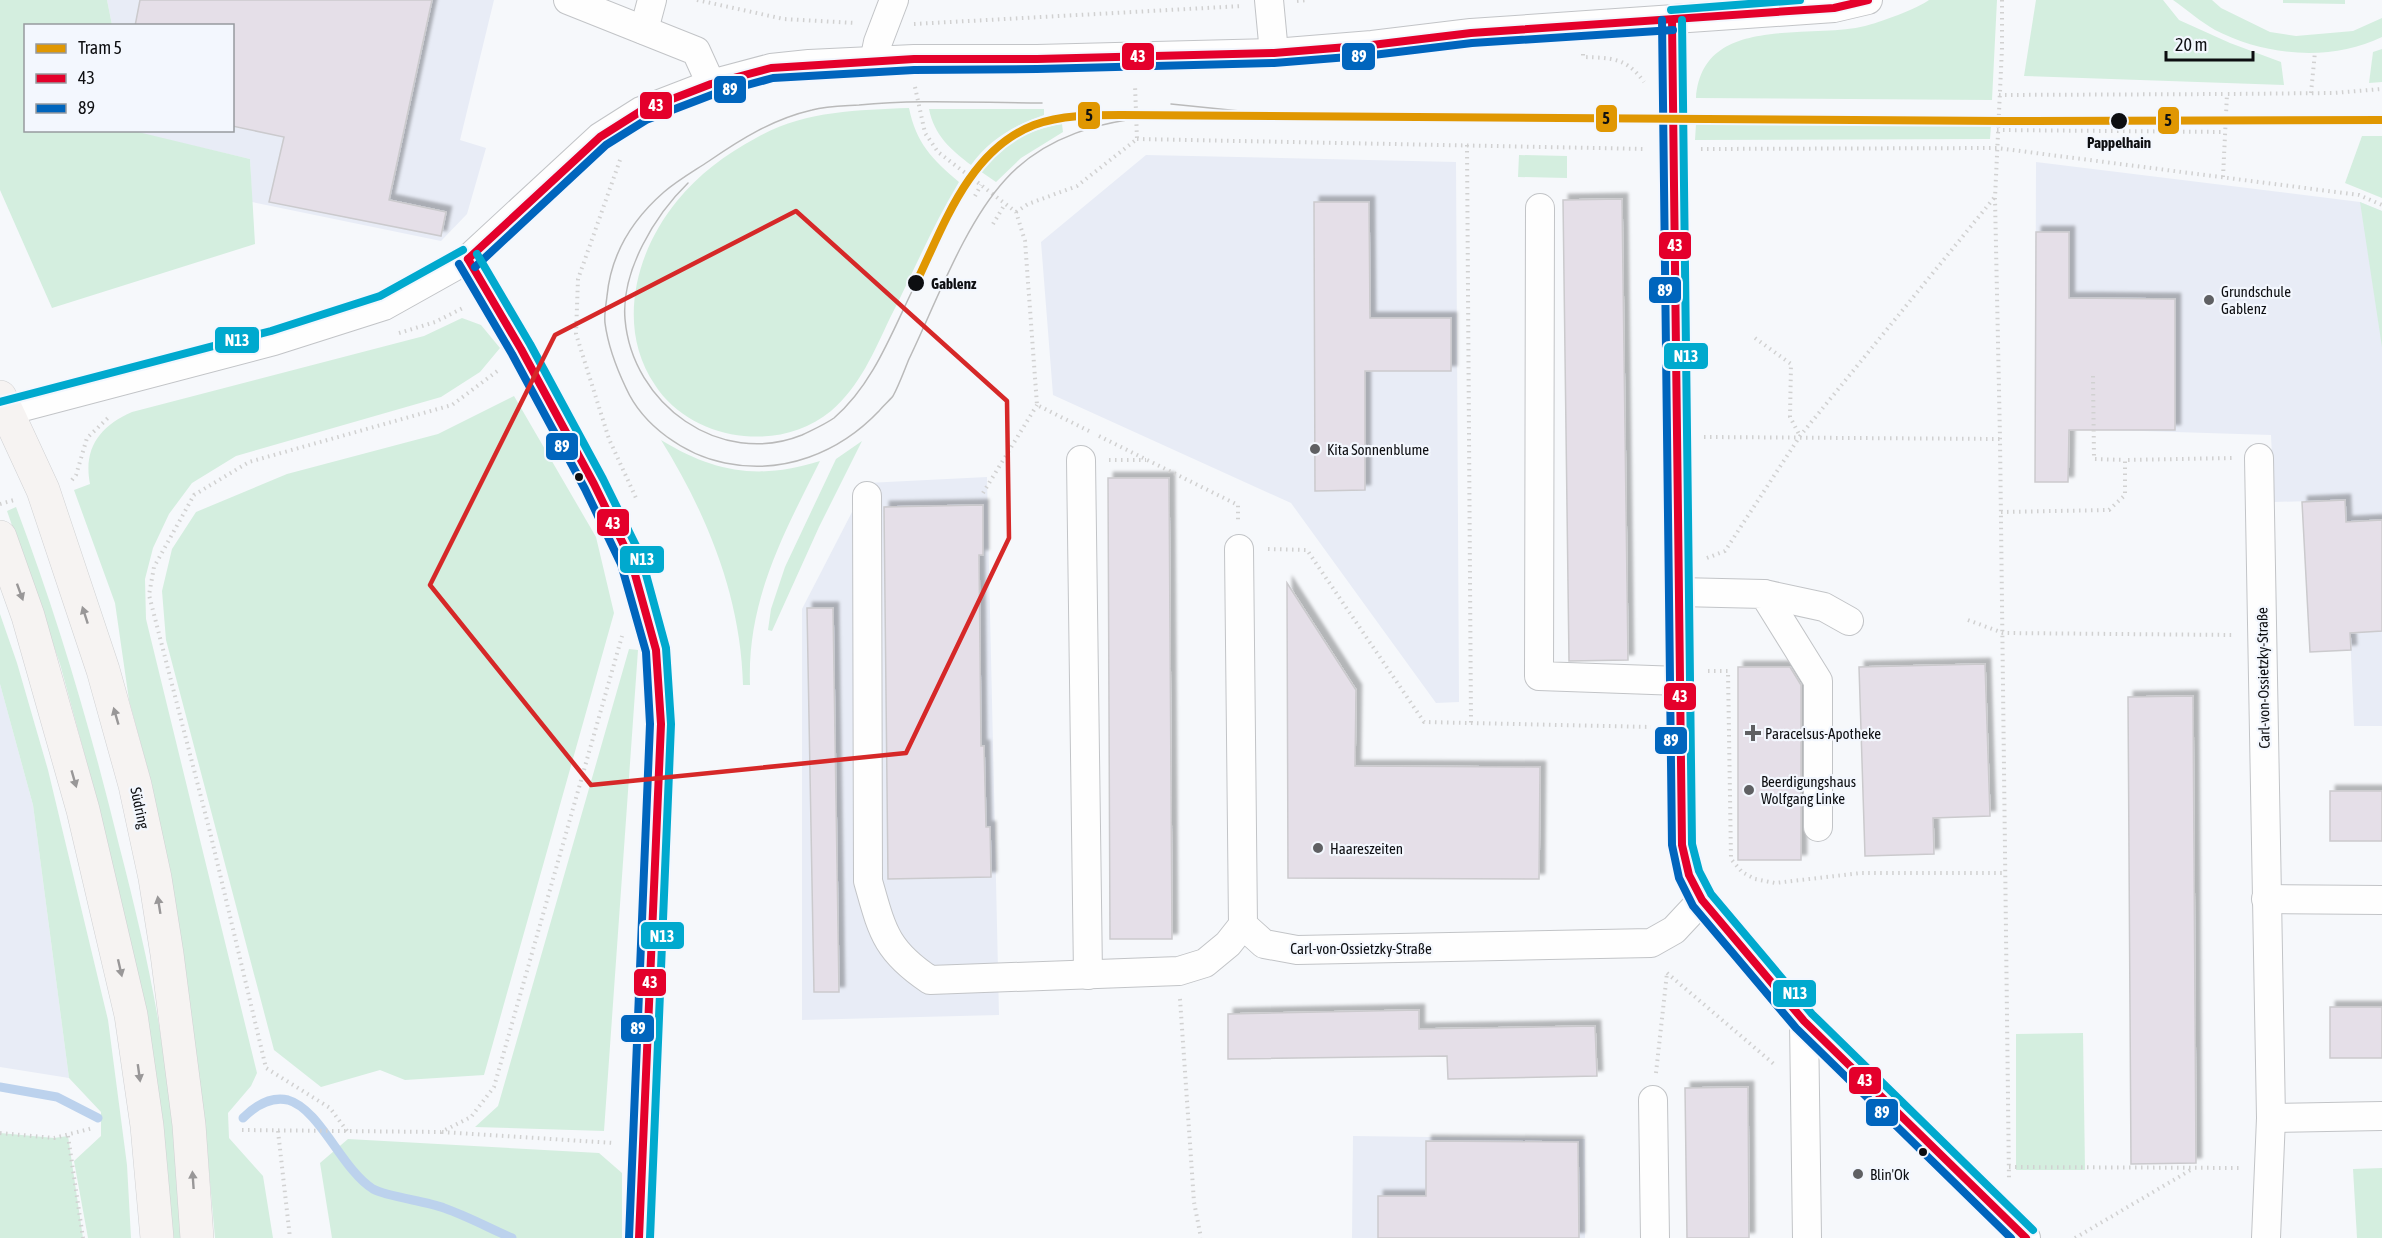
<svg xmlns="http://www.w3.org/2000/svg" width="2382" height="1238" font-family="'Asap Condensed',sans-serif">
<defs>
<filter id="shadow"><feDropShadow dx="5.5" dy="-5.5" stdDeviation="1.5" flood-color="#0004"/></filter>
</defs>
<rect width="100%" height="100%" fill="#f6f8fb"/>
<g fill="#e8ecf6">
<polygon points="107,0 494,0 460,140 486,148 467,214 441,241 252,202 250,159 134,132 134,131 232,130 232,26 112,25"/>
<polygon points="1146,155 1456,162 1459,702 1436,703 1291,503 1053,395 1041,242"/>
<polygon points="2036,162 2360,202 2382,211 2382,520 2346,522 2345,500 2274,502 2271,435 2111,430 2111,377 2069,376 2068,482 2035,482"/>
<polygon points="987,477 999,1015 802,1020 802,609 867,483"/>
<polygon points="2382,631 2382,726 2354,726 2350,633"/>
<polygon points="0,684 33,805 69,1078 0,1067"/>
<polygon points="1353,1136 1585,1139 1585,1238 1352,1238"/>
</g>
<g fill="#d4eedf">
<polygon points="0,0 107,0 112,25 26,26 26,130 134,131 250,159 255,244 52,308 0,190"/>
<path d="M1929,0H1997L1992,100L1696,98C1702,13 1808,40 1865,26C1878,23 1919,8 1929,0Z"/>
<polygon points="2036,0 2163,0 2179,20 2230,43 2281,62 2284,85 2024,76"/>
<path d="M2173,0H2212L2221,8L2270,32L2296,36L2353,31L2382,18V37C2331,62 2265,56 2215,30C2201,22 2187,10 2173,0Z"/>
<polygon points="2283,0 2345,0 2345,4 2283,3"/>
<polygon points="2382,49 2382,82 2369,83 2373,52"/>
<path d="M909,108C916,143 932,159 959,182C933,225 913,273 890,318C874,352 860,386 831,411C806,431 776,439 744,436C710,433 674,415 655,385C616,328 635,252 677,201C698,175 726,154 756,138C803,111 856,110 909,108Z"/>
<path d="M929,109H1044V115C1015,125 990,139 971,165C951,150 934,135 929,109Z"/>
<path d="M1062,124L1063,132L1021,158L996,182L980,171C1001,145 1029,129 1062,124Z"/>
<polygon points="1696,124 1991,126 1990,139 1695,140"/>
<polygon points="2362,136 2382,136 2382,198 2345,183"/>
<polygon points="1519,155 1567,156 1567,178 1518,177"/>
<polygon points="2360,202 2382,211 2382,347"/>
<path d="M462,318L481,325L500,348L480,372L441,397L236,456L192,483L169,514L153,548L145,579L146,619L257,1073L251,1086L228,1113L229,1138L263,1176L273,1238H215L204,1115L152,785L129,700L115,603L74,490L90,484C83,448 100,426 132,412L424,336Z"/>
<polygon points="514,396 596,537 614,613 484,1075 405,1080 380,1070 321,1087 274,1050 166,640 162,591 172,549 196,512 287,474 438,434"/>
<path d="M661,440C715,473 760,480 820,461C783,535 747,600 750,685H743C741,597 707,514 661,440Z"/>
<polygon points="862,441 819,527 772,631 768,630 771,609 785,567 836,459"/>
<path d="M16,507C58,618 91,730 119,845C136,911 152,977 162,1044C173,1109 178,1173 184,1238H172L97,800L60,664L7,511Z"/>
<polygon points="0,614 17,663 48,770 108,1020 127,1165 131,1238 88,1238 74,1161 101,1136 101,1112 69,1078 33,805 0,684"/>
<polygon points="629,649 638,650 604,1131 475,1127 498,1106"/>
<polygon points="2083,1033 2085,1170 2016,1170 2016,1034"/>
<polygon points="0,1133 54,1138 68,1136 83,1238 0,1238"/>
<polygon points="348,1139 599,1153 622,1173 622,1238 332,1238 320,1163"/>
<polygon points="2382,1168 2382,1238 2357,1238 2353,1169"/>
</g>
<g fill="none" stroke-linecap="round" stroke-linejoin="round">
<g stroke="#bcd2ed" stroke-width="9">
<polyline points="0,1087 57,1097 98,1118"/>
<path d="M243,1118C255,1106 270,1096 288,1100C320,1109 342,1170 373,1189C388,1197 426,1201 444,1208C467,1216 489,1228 512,1238"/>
</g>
</g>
<g fill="#e5dfe8" stroke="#cbcacd" stroke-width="1.5" filter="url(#shadow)">
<polygon points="140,0 432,0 389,200 446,212 441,236 269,202 284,137 232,126 232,26 135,26"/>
<polygon points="1622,199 1628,660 1569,661 1563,200"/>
<polygon points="1314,202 1369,202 1370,318 1451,318 1451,371 1365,371 1365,490 1315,491"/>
<polygon points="2036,232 2069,232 2069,298 2175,299 2175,430 2069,430 2068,482 2035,482"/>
<polygon points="1108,478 1169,478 1172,939 1110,939"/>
<polygon points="2345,500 2346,522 2382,520 2382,631 2350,633 2351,650 2310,652 2302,502"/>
<polygon points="983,505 983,555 979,555 981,746 984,746 986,827 990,827 991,877 888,879 884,507"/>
<polygon points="1287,583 1356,690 1355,766 1540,767 1539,879 1288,878"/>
<polygon points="807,608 833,608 839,992 814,992"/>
<polygon points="1985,664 1990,816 1933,818 1934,854 1865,856 1859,667"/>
<polygon points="1738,667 1790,667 1801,685 1801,860 1738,860"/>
<polygon points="2193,696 2196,1163 2131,1164 2128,697"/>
<rect x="2330" y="791" width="52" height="50"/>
<rect x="2330" y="1007" width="52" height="51"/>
<polygon points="1419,1010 1419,1029 1595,1026 1597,1076 1448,1079 1447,1056 1228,1059 1228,1014"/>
<polygon points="1748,1087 1749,1238 1687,1238 1685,1088"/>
<polygon points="1426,1141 1578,1142 1579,1238 1378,1238 1378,1196 1426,1196"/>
</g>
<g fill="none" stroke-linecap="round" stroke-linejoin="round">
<g stroke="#c2c4c7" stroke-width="30">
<g id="minor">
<polyline points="568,0 696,51 711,84"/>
<polyline points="1269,0 1274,53"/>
<polyline points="1672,20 1682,845 1689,875 1702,900 1804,1021 2026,1238"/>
<polyline points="644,30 652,0"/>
<polyline points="874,61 878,42 894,0"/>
<polyline points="1540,208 1539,676 1680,681"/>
<polyline points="468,259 521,349 594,484 631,560 656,650 661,724 639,1238"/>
<polyline points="0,413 274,341 384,306 468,259 600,137 641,111 711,84 771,68 809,64 914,59 1037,59 1274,53 1372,45 1471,33 1834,8 1868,0"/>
<polyline points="2259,458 2271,1118 2266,1238"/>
<polyline points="1081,460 1088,975"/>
<path d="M867,496L868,881C882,930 885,950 930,980L1179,971L1205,963L1228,944L1243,925"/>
<polyline points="1239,549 1243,925 1264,944 1297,950 1651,943 1674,930 1702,900"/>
<polyline points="1679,592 1764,594 1818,681 1818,827"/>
<polyline points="1764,594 1824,607 1849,621"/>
<polyline points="2266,899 2382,900"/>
<polyline points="1804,1021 1807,1238"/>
<polyline points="1653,1100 1655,1238"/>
<polyline points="2271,1118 2382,1116"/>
</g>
</g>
<g stroke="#d0d1d3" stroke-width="34">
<g id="major">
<polyline points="0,397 43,490 103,670 135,785 155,878 167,954 189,1125 197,1238"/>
<polyline points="0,537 28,616 83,810 131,1015 147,1126 157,1238"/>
</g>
</g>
<g stroke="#d1d1d1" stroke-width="4" stroke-dasharray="1.5 4.5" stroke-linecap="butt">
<polyline points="697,0 784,19 855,23"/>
<polyline points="2002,0 2002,48 1995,198 2000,439 2009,1181"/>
<polyline points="1297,1 1308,0"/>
<polyline points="914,24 1242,6"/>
<path d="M1583,54V57C1611,58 1626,57 1644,82"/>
<polyline points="915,87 925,133 938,152 1016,212 1025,241 1037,405 1089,431"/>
<polyline points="2311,93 2315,52"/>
<polyline points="1999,95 2227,94"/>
<polyline points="1997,130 2225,132"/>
<polyline points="1137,139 1646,149"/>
<polyline points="1467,145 1471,723"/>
<polyline points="1701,149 1997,148 2359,195 2382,205"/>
<polyline points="620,160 578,279 576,334 609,439 636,498"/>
<polyline points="2223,177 2227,94 2333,93 2382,89"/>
<polyline points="975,196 981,185"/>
<polyline points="1016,212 1028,204 1077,186 1137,139 1135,85"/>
<polyline points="993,224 1005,204"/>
<polyline points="399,333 435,322 465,307"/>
<polyline points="1755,338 1791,364 1790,417 1800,436"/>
<polyline points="2093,376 2094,459 2125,460"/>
<polyline points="1099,436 1238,505 1238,522"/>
<polyline points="1704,437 2000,439"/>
<polyline points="1109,460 1146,460"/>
<polyline points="72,480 76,475 87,438 110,416"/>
<polyline points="983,493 1037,405"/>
<polyline points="0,504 14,500"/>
<polyline points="2001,512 2109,510 2125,495 2125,460 2233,458"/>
<polyline points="1268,549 1307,550 1424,722 1651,727"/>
<polyline points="1707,558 1725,551 1800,436 1994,198"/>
<polyline points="1968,620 2003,633 2234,635"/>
<polyline points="1708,671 1728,671 1731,859 1742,872 1755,879 1775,883 1861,873 2005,873"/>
<polyline points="1667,973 1775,1065"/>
<polyline points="1180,999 1194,1202 1201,1238"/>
<polyline points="1656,1073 1667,973"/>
<polyline points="242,1130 441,1132 471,1117 494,1087 622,636"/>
<polyline points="278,1131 290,1238"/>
<polyline points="347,1131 330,1108 266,1068 210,832 149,595 154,567 194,495 249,462 452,405 500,369"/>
<polyline points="442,1132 614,1143"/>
<polyline points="0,1133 54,1138 93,1128"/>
<polyline points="68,1136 83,1238"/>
<polyline points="2009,1167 2241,1168"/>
<polyline points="2075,1238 2194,1168"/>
</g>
<use href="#minor" stroke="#fefefe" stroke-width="28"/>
<use href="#major" stroke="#f6f3f2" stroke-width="33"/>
<g stroke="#bababa" stroke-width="1.5">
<path d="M1042,103C981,103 920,99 859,105C844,106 827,106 812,110C773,119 741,139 709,161C694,171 678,180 664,192C633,219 611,254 607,296C606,305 604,314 605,323C608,346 616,367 626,388C643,426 685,455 725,463C783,475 839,453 879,411C883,406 889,401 893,396C899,385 904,371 909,359C936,303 964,225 1005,180C1044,136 1102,121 1158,116"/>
<polyline points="1171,104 1310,118"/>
<path d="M688,183C655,215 621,271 625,319C632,404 720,468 802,435C812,430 824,425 834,418C874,384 893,329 916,283"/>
</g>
<g stroke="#f3f7fe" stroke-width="12">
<g id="bus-1">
<polyline points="1672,20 1682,845 1689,875 1702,900 1804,1021 2026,1238"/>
<polyline points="468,259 600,137 641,111 711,84 771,68 914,59 1037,59 1274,53 1372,45 1471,33 1834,8 1868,0"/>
<polyline points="468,259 521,349 594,484 631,560 656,650 661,724 639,1238"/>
</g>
</g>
<g stroke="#f3f7fe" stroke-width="12">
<g id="bus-2">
<polyline points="1662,20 1672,845 1679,878 1693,906 1796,1028 2011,1238"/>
<polyline points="459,264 512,354 585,489 621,564 646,652 650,724 629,1238"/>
<polyline points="475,267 606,145 646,120 714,94 773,78 914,70 1037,69 1274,63 1373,55 1472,43 1673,30"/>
</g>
</g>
<g stroke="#f3f7fe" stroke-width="12">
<g id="bus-3">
<polyline points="1671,10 1800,0"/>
<polyline points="1682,20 1692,844 1699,871 1711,894 1812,1014 2033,1230"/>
<polyline points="477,254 530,344 603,479 641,556 666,648 671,724 650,1238"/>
<polyline points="0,402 271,331 380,296 463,250"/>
</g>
</g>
<use href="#bus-1" stroke="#e4002b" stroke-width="8"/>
<use href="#bus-2" stroke="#0065bd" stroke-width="8"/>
<use href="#bus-3" stroke="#00a9ce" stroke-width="8"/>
<g stroke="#f3f7fe" stroke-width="12">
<path id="tram-1" d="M916,283C944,225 969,150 1034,125C1061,115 1092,115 1121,115L2005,121L2382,120"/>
</g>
<use href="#tram-1" stroke="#e09702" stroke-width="8"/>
</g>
<defs><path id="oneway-solid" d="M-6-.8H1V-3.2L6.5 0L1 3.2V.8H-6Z" transform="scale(1.5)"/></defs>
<g fill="#999798">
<use href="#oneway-solid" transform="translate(20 592) rotate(70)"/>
<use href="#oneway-solid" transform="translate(85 615) rotate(-108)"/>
<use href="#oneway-solid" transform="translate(116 716) rotate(-106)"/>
<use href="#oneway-solid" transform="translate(74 779) rotate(74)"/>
<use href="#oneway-solid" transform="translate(159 905) rotate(-99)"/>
<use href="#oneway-solid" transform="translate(120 968) rotate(77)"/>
<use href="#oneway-solid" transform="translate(139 1073) rotate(82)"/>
<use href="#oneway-solid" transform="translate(193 1180) rotate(-94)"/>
</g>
<path fill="none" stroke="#d62828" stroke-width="4.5" stroke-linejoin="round" d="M796,211L1007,401L1009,538L906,753L591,785L430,585L555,335Z"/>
<g fill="#0d0e11" stroke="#f3f7fe" stroke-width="2">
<circle cx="2119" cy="121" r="9"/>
<circle cx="916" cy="283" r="9"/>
<circle cx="579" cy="477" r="5"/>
<circle cx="1923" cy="1152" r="5"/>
</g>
<g fill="#5f6063" stroke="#f3f7fe" stroke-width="2">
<circle cx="2209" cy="300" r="6"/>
<circle cx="1315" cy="449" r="6"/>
<path d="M1750 724h6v6h6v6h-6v6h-6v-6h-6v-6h6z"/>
<circle cx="1749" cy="790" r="6"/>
<circle cx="1318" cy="848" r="6"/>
<circle cx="1858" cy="1174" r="6"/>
</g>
<g text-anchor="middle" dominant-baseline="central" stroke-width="4.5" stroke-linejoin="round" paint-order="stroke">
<g font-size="15" font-weight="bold" fill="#0d0e11" stroke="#f3f7fe">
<text x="2119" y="142">Pappelhain</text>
<text x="931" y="283" text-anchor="start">Gablenz</text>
</g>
<g font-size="15" fill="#0d0e11" stroke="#f3f7fe" text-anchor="start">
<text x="2221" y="291">Grundschule<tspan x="2221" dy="17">Gablenz</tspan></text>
<text x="1327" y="449">Kita Sonnenblume</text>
<text x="1765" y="733">Paracelsus-Apotheke</text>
<text x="1761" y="781">Beerdigungshaus<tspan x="1761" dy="17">Wolfgang Linke</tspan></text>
<text x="1330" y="848">Haareszeiten</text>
<text x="1870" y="1174">Blin'Ok</text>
</g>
<g font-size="15" fill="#0d0e11" stroke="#f3f7fe">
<text transform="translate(2263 678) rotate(-91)">Carl-von-Ossietzky-Straße</text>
<text transform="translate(140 808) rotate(78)">Südring</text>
<text x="1361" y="948">Carl-von-Ossietzky-Straße</text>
</g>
</g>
<g stroke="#f3f7fe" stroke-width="2">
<rect x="1341" y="42" width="35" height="29" rx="6" fill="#0065bd"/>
<rect x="1121" y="42" width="34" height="29" rx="6" fill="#e4002b"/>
<rect x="713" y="75" width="34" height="29" rx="6" fill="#0065bd"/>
<rect x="639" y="91" width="34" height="29" rx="6" fill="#e4002b"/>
<rect x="1077" y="101" width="24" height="29" rx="6" fill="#e09702"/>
<rect x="1595" y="104" width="23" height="29" rx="6" fill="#e09702"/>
<rect x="2157" y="106" width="23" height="29" rx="6" fill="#e09702"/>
<rect x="1658" y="231" width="34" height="29" rx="6" fill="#e4002b"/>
<rect x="1648" y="276" width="34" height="28" rx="6" fill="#0065bd"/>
<rect x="214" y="326" width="46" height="28" rx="6" fill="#00a9ce"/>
<rect x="1663" y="342" width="46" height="28" rx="6" fill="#00a9ce"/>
<rect x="545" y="432" width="34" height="29" rx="6" fill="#0065bd"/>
<rect x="596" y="508" width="34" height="29" rx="6" fill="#e4002b"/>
<rect x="619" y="545" width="46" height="29" rx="6" fill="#00a9ce"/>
<rect x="1663" y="682" width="34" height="29" rx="6" fill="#e4002b"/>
<rect x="1654" y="726" width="34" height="29" rx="6" fill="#0065bd"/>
<rect x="640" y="921" width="45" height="29" rx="6" fill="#00a9ce"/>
<rect x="633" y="968" width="34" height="29" rx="6" fill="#e4002b"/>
<rect x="1772" y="979" width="45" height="29" rx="6" fill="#00a9ce"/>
<rect x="620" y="1014" width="35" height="29" rx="6" fill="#0065bd"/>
<rect x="1848" y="1066" width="34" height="29" rx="6" fill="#e4002b"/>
<rect x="1865" y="1098" width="34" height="29" rx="6" fill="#0065bd"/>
</g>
<g font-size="16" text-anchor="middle" font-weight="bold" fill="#fff">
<text x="1359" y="62">89</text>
<text x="1138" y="62">43</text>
<text x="730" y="95">89</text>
<text x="656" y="111">43</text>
<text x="1675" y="251">43</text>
<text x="1665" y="296">89</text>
<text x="237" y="346">N13</text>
<text x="1686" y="362">N13</text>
<text x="562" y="452">89</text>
<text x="613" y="529">43</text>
<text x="642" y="565">N13</text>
<text x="1680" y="702">43</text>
<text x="1671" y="746">89</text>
<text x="662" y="942">N13</text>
<text x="650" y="988">43</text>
<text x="1795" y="999">N13</text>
<text x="638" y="1034">89</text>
<text x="1865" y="1086">43</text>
<text x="1882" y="1118">89</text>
</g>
<g font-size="16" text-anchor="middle" font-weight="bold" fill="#111">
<text x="1089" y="121">5</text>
<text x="1606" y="124">5</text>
<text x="2168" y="126">5</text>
</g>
<rect x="24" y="24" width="210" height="108" fill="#f3f7fe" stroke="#979a9f" stroke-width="1.5"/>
<rect x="36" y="44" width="30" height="9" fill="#e09702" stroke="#979a9f" stroke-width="1.5"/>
<text x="78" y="54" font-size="18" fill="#0d0e11">Tram 5</text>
<rect x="36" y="74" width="30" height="9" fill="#e4002b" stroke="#979a9f" stroke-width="1.5"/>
<text x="78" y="84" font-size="18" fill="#0d0e11">43</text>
<rect x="36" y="104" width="30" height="9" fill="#0065bd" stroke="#979a9f" stroke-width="1.5"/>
<text x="78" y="114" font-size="18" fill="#0d0e11">89</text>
<path d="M2166 51v9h87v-9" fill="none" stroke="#0d0e11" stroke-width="3"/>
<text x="2175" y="51" font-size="18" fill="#0d0e11" stroke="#f3f7fe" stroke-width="4.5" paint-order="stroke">20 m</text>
</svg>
